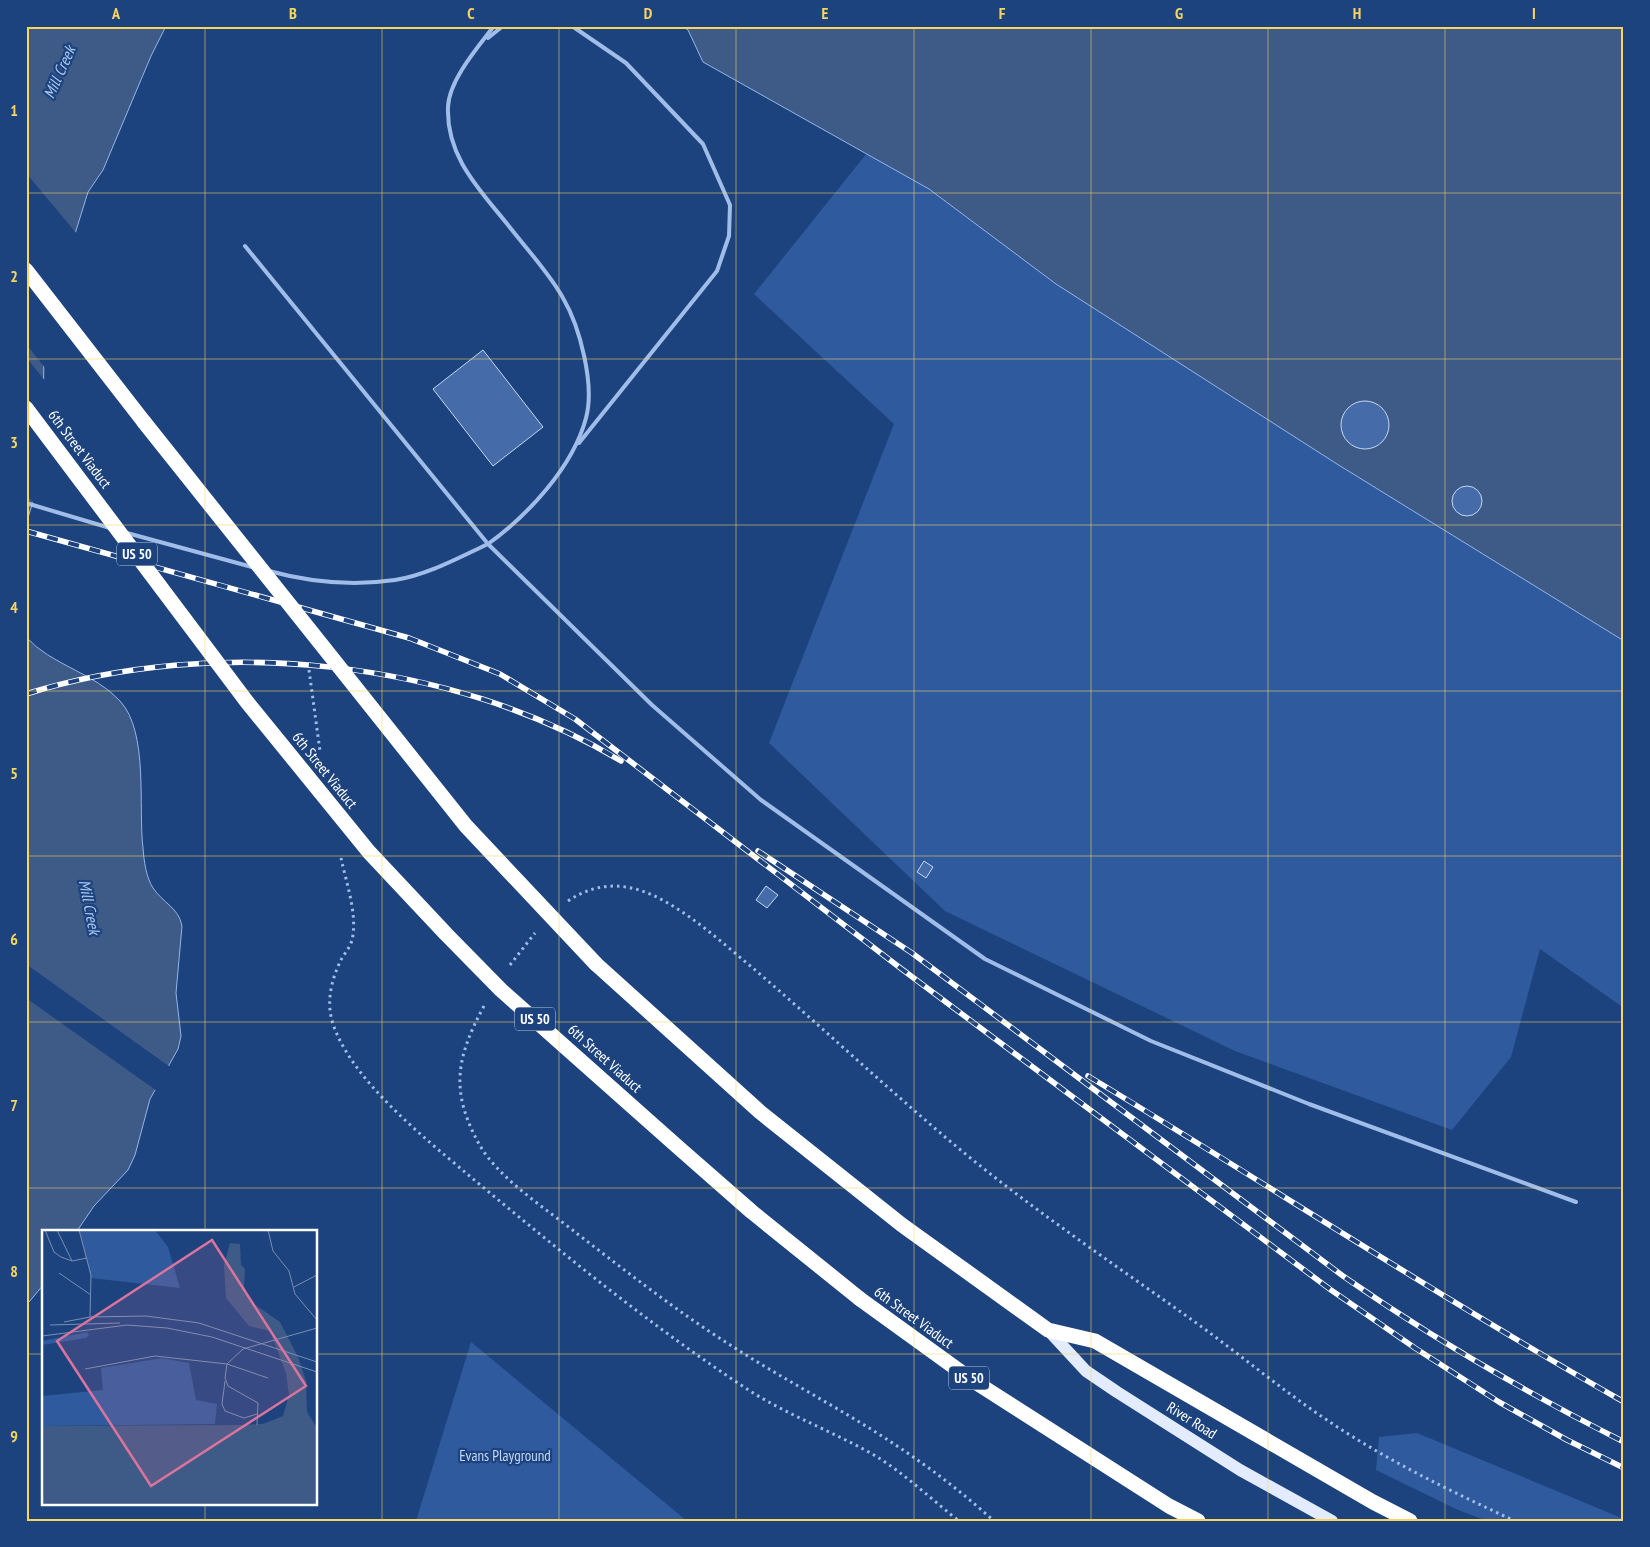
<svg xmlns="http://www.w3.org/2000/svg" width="1650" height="1547" font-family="'PT Sans Narrow',sans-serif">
<rect width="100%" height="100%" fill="#1d437f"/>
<g fill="#2f5b9e">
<polygon points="867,153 929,189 1056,284 1337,464 1624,641 1624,1008 1540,949 1511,1057 1452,1130 1235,1051 945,911 769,743 894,424 754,294"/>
<polygon points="471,1342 687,1521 416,1521"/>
<polygon points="1417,1433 1624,1519 1624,1521 1487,1521 1456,1509 1376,1470 1379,1437"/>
</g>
<g fill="#3e5a87" stroke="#93b7eb">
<polygon points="26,26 166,26 151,56 103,170 88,192 74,237 44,356 42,473 26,524"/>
<polygon points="682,26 1624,26 1624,641 1337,464 1056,284 929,189 703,62 688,30"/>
<path d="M26,637C51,665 95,673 120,701C149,732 138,808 143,848C144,861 146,877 153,888C163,903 179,908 182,926L176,993L181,1036L178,1049L150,1099L135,1155L128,1170L94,1206L77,1231H44V1284L29,1302H26Z"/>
</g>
<g fill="#1d437f">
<polygon points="26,173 77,234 46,356 46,369 26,344"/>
<polygon points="26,357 46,382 44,474 35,505 26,494"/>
<polygon points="26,964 170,1067 157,1091 26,998"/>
</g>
<g fill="#456ca9" stroke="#c4d8f7">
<polygon points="483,350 543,427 493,466 433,389"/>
<circle cx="1365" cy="425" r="24"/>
<circle cx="1467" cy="501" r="15"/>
<polygon points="924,861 933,867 926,878 917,872"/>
<polygon points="766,886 778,895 767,908 756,900"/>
</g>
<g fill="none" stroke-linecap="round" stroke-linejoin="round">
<g stroke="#a0bde9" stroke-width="3" stroke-dasharray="2.5 4" stroke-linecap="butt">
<polyline points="309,670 320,751"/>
<path d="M341,858C346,882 358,915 352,940C350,948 343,955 340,962C331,981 326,1003 333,1024C352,1080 421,1135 466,1173C556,1248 648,1324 747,1389C787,1415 832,1431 874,1455C904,1473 931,1499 959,1521"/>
<path d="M568,901C601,879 633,883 666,902C698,920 726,946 754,969C816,1022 876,1078 938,1131C1016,1198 1101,1255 1185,1315C1231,1347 1274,1384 1321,1416C1382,1458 1448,1490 1515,1521"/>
<polyline points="510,965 535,933"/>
<path d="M484,1006C456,1058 450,1091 479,1144C498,1178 545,1208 575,1232C627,1272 679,1313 735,1348C788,1382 845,1411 897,1446C932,1469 964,1494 994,1521"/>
</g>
<g stroke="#a0bde9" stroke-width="4">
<path d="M494,26C478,47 449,80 448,107C446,157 480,190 508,225C525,247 550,274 563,298C580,327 595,385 586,418C573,467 528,515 488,544L652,705L761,800L985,959L1151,1041L1309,1104L1576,1202"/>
<polyline points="572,26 626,63 703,144 730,205 729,236 717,271 579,443"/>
<polyline points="488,38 503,26"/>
<path d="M245,246L488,544C458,558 427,575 395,580C353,586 309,582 269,571"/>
<polyline points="26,503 110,528"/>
<polyline points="127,533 252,567"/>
</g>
<polyline stroke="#e3ecfe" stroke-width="12" points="1048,1330 1086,1371 1117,1392 1240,1470 1332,1521"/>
<g stroke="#fff" stroke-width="15">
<polyline points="26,270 144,422"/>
<polyline points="596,964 760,1112 902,1225 1048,1330 1095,1341 1373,1502 1410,1521"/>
<polyline points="860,1299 972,1380 1169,1506 1198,1521"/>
</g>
<g stroke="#fff" stroke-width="5.5">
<g id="rail">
<polyline points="26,531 409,638 500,674 575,719 899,967 1331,1290 1415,1348 1499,1402 1567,1440 1624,1468"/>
<path d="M26,694C215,635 451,659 621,761"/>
<path d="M758,851L912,953L1343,1276C1432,1338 1527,1393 1624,1442"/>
<path d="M1088,1076C1267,1184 1442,1299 1624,1402"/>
</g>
</g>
<use href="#rail" stroke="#1d437f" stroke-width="4" stroke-dasharray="11" stroke-linecap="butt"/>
<g stroke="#fff" stroke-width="15">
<polyline points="26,408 247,702 369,852 446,934 501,990 679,1148 752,1212 860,1299"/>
<polyline points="144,422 466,826 596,964"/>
</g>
</g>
<path fill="none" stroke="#f9d45e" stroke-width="1" stroke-opacity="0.55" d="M205,26V1231M382,26V1521M559,26V1521M736,26V1521M914,26V1521M1091,26V1521M1268,26V1521M1445,26V1521M26,193H1624M26,359H1624M26,525H1624M26,691H1624M26,856H1624M26,1022H1624M26,1188H1624M26,1354H44M316,1354H1624M205,1503V1521"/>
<g text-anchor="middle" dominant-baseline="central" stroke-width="4.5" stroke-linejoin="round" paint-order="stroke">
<g fill="#1d437f" stroke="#bbc7d9" stroke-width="1">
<rect x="117" y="542.5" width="40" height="23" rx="4"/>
<rect x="515" y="1007.5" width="40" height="23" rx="4"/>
<rect x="949" y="1366.5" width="40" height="23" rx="4"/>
</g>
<g font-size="14" font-weight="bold" fill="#fff">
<text x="137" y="554">US 50</text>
<text x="535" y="1019">US 50</text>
<text x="969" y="1378">US 50</text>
</g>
<g font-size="15" fill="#fff" stroke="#1d437f">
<text transform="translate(80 449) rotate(53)">6th Street Viaduct</text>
<text transform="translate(325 770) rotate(51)">6th Street Viaduct</text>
<text transform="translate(605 1058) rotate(42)">6th Street Viaduct</text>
<text transform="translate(914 1317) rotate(36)">6th Street Viaduct</text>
<text transform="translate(1192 1420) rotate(32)">River Road</text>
</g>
<g font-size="15" fill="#c4d8f7" stroke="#1d437f">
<text x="505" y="1455">Evans Playground</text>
</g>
<g font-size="16" font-style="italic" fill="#abc7f1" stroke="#1d437f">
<text transform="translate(59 72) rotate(-66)">Mill Creek</text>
<text transform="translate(90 907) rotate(79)">Mill Creek</text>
</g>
</g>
<g transform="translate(42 1230)">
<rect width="275" height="275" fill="#1d437f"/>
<path d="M37,0H113L126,17L138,58L49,48ZM45,102L47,105L44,108L0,115V111ZM120,128L147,133L154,170L175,174L173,194L0,196V166L61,160L59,138Z" fill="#2f5b9e"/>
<path d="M188,13L198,14L199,35L203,39L202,56L209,72L238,92L256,127L264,151L265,182L275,198V275H0V196L198,195L221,194L241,186L247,165L244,143L228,101L207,96L184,68L182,35Z" fill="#3e5a87"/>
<path fill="none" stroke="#778eb2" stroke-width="1" d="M3,0L12,22L19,27L30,31L45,28M15,0L30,31M37,0L49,45L48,87M226,0L231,21L247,41L253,64L275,90M17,43L49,65M252,57L275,45M48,87L104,86L157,93L275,132M22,92L48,87M8,95L78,93M0,106L85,95L125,98L170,107L275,142M43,139L113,126L185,134L183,148L186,156L216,173L215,195M226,148L185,134L201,119L275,98M183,151L180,174L183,181L202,188L215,184"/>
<path fill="#da749d" fill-opacity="0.15" stroke="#da749d" stroke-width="2.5" d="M170,10L264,156L109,256L15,111Z"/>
<rect width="275" height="275" fill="none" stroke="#fff" stroke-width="2.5"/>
</g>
<rect width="1650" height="1547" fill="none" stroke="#1d437f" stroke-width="55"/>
<rect x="28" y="28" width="1594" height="1492" fill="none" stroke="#f9d45e" stroke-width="2"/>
<g font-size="16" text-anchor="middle" font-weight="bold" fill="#f9d45e">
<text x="116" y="19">A</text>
<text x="293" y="19">B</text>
<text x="471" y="19">C</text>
<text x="648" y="19">D</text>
<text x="825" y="19">E</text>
<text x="1002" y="19">F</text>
<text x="1179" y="19">G</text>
<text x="1357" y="19">H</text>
<text x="1534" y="19">I</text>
<text x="14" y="116">1</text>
<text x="14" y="282">2</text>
<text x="14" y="448">3</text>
<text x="14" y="613">4</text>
<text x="14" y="779">5</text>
<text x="14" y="945">6</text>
<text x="14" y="1111">7</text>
<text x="14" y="1277">8</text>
<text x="14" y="1442">9</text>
</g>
</svg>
